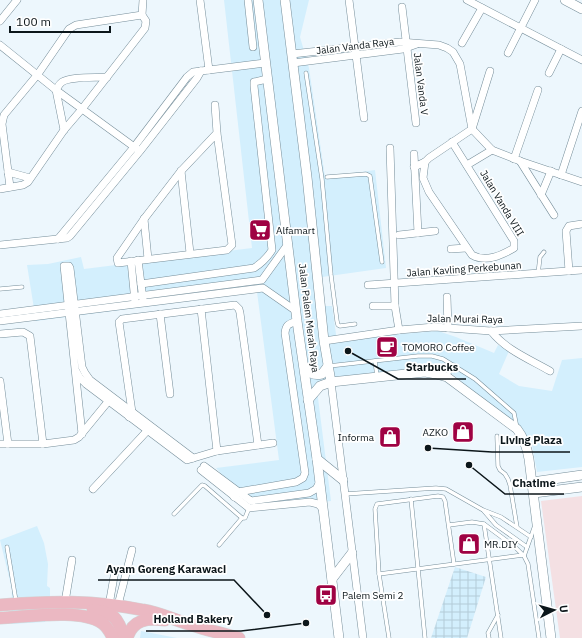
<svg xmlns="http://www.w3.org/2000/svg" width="582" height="638" font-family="'IBM Plex Sans',sans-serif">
<defs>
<pattern id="industrial-grid" width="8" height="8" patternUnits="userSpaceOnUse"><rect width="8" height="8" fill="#d3effd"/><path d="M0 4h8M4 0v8" fill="none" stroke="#b4ccd8"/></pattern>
</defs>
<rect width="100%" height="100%" fill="#edf7fd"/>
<g fill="#d3effd">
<polygon points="224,0 309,0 300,37 309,68 325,177 375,170 386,268 322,277 325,306 332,306 337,341 400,334 438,331 456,337 494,353 498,345 509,351 499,374 519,386 552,391 562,360 582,358 582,467 537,472 532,445 524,433 450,372 429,366 316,382 331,501 255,511 216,468 279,460 257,292 36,321 27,265 48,264 81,257 84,269 252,248"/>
<polygon points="37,526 44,543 48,564 47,586 50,588 50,596 45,622 11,624 12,589 0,540"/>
<polygon points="141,631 177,638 140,638"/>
</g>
<polygon fill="url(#industrial-grid)" points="455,567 486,577 467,638 431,638"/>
<polygon fill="#f4e0e3" points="582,496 582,638 560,638 541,501"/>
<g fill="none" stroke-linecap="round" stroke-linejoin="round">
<g stroke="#768e9a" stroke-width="4.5">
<g id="service">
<polyline points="306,73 322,179 331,275 337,321 338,325 340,326 355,324"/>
<polyline points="327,177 366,174 370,176 382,262"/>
<polyline points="538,274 540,257 544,252"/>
<polyline points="0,289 22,287"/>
<polyline points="375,361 377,376"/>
<polyline points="329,366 418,356 432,356 443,359 475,379 514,413 517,428"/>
<polyline points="447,376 454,365"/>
<polyline points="497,436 498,466 500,470 505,474 508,479 510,485 517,527"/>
<polyline points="345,494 436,488 446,489 483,510 501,517 531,537"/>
<polyline points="411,499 425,638"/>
<polyline points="484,511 496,525 527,547"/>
<polyline points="174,514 202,485 205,486 242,518 245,518 249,508"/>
<polyline points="484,524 501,638"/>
<polyline points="449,525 472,522 484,524 515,547 524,556 528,564 539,638"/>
<polyline points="219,545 242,518"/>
<polyline points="7,547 16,601"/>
<polyline points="524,556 534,528"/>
<polyline points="379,574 523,555"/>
<polyline points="389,638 379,574 375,509 377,504 438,496 443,497 445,501 454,564"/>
<polyline points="489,638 488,633 498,615"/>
</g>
</g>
<g stroke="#768e9a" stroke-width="8">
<g id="minor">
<polyline points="200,0 209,70"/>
<polyline points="248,0 253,47"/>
<polyline points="349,0 364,118"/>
<polyline points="467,0 582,60"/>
<polyline points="402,7 416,123"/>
<polyline points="0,21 17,0"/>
<polyline points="462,43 482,8"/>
<polyline points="0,45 56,90 137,149"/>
<polyline points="508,53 535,0"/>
<polyline points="292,54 400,42 439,45 447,48 453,52 460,64 472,129 492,150 520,161 582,182"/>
<polyline points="293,63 403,49 417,44"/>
<polyline points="549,73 561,49"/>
<polyline points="215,105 217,133 232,245 227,250 118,263 117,258 144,219 181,171 217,133"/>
<path d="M64,130L56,90C58,87 59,84 62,82C71,76 96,78 107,77"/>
<polyline points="390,148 395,306 399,330"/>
<polyline points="414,154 418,233"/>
<polyline points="514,159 538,90"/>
<polyline points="520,161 554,215"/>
<path d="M425,162L423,178L429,192L472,255C486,263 502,255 514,248V241L452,142"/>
<polyline points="467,165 492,150"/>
<polyline points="414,167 425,162 429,158 472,129 490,71"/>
<polyline points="181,171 190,253"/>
<polyline points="8,172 30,178"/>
<polyline points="561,175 582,111"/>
<polyline points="10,187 2,124 4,115 38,74 69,29 76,25 142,15"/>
<polyline points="0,189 23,185 28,182 64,130 82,109 145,28 146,21 142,15 143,0"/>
<polyline points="541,195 551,171"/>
<polyline points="144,219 148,259"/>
<polyline points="399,235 435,231"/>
<polyline points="58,239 134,147 187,77 193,72 265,63"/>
<polyline points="0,245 67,238 70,236 140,151 197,78 201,71"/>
<polyline points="451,249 466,248"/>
<polyline points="138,260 143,300"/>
<polyline points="131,261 135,302"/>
<polyline points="569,271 566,231 569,226 582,224"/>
<path d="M141,284L254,268C262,263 267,258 272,250L254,86V82L267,79"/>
<polyline points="368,285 582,270"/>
<polyline points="447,297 448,328"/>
<polyline points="373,306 395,306"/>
<polyline points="201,309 217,451"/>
<polyline points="0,314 262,280 288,244"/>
<polyline points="160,314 170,394"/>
<polyline points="0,321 263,288 296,311"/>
<path d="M491,331C506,350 529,359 550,371"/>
<polyline points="0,334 23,332 30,336 43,444 0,444"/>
<polyline points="324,341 399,330 434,327 491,331 582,326"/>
<polyline points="76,371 80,378 86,384 187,460 217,451 273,443"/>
<polyline points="0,381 8,444"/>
<polyline points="331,382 363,638"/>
<polyline points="129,417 132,412 119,322 122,319 235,305 239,309 240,313 258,445"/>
<polyline points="82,434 64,266 69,266 70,268 82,367 85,373 90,380 193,458"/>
<polyline points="43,444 74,440 79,437 111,398"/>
<polyline points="204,466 251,501 309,493 316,489 320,482"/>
<polyline points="201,470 249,508 310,502 318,504 323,509"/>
<polyline points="93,489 147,431"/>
<path d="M234,497L238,492L296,482L303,478L305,473L285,333C286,324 289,324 297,321"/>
<polyline points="65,602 72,560"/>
<polyline points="109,605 115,571"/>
<polyline points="118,605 132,550"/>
</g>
</g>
<g stroke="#768e9a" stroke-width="10">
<g id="tertiary">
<polyline points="258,0 297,321 317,459 339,638"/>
<polyline points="285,0 307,177 324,341 331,382"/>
<polyline points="565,0 582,9"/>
<path d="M304,366C309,373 313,376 322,374L328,366"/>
<path d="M308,400L320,386L331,382L425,372L436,374L447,377L517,429C524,438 527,447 529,459L551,638"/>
<polyline points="317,459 343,480"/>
<polyline points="532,482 582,475"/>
<polyline points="534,493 582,487"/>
<polyline points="332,579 352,553"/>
</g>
</g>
<g stroke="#d3d5d6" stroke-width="13">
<g id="primary">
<path d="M0,605C48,601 95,600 143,610C160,613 175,620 192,625C207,630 223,634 239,638"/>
<path d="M93,610C114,613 118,617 124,638"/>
<path d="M0,618C26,617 81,608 102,623C108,627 110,632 113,638"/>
<path d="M127,638C133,619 147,618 165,620"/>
</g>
</g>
<use href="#service" stroke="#fff" stroke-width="3.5"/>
<use href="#minor" stroke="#fff" stroke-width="7"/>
<use href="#tertiary" stroke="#fff" stroke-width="9"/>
<use href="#primary" stroke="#ebb8c2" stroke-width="12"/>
</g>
<defs>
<g id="supermarket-square" transform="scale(1.15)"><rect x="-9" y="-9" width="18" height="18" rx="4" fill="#9f0243" stroke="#fff"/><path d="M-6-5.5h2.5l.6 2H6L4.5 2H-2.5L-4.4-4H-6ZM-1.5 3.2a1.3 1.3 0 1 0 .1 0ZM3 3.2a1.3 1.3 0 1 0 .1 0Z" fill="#fff"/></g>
<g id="cafe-square" transform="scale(1.15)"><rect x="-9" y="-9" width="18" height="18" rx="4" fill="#9f0243" stroke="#fff"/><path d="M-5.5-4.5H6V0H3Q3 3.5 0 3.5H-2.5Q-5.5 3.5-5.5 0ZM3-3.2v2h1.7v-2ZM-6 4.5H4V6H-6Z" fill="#fff"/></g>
<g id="shop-square" transform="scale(1.15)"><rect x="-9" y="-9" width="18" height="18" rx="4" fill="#9f0243" stroke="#fff"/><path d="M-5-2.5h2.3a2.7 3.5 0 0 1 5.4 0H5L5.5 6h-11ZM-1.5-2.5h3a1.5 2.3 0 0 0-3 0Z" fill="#fff"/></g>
<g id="bus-square" transform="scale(1.15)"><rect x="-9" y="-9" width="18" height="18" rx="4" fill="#9f0243" stroke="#fff"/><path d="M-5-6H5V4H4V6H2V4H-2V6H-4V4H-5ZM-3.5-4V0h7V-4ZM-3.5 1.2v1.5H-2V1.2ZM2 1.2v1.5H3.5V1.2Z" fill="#fff"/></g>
</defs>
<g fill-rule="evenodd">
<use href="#supermarket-square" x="260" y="230"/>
<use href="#cafe-square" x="387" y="347"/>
<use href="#shop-square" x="463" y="432"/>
<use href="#shop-square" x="390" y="437"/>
<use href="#shop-square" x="469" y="544"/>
<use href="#bus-square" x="326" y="595"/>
</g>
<g text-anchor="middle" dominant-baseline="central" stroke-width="3.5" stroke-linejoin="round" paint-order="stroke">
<g font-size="10" fill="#0c161a" stroke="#fff">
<text transform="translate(355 46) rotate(-7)">Jalan Vanda Raya</text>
<text transform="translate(421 84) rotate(83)">Jalan Vanda V</text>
<text transform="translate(502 203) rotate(59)">Jalan Vanda VIII</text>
<text transform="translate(464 269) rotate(-4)">Jalan Kavling Perkebunan</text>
<text transform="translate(309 318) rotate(83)">Jalan Palem Merah Raya</text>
<text transform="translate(465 319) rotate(1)">Jalan Murai Raya</text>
</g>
<g font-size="10" fill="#0c161a" stroke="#fff" text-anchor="start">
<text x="276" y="230">Alfamart</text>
<text x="402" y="347">TOMORO Coffee</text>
<text x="448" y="432" text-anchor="end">AZKO</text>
<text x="374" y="437" text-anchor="end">Informa</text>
<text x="484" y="544">MR.DIY</text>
<text x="342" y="595">Palem Semi 2</text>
</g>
</g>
<path fill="none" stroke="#0c161a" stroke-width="1.5" d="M348 351L398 379H466M428 448L492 452H570M469 465L505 494H564M267 615L234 580H98M306 623L241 631H146"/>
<g fill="#0c161a" stroke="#fff" stroke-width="1.5">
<circle cx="348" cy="351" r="4"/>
<circle cx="428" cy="448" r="4"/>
<circle cx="469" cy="465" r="4"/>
<circle cx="267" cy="615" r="4"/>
<circle cx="306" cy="623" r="4"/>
</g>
<g font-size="11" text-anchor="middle" font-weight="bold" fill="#0c161a" stroke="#fff" stroke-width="3.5" stroke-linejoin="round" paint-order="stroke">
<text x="432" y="371">Starbucks</text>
<text x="531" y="444">Living Plaza</text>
<text x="534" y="487">Chatime</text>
<text x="166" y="573">Ayam Goreng Karawaci</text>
<text x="193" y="623">Holland Bakery</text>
</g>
<g transform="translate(554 610) rotate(84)" stroke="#ffffff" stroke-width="3" paint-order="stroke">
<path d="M0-3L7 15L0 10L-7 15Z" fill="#0c161a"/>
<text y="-6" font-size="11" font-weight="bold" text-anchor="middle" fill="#0c161a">U</text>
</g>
<path d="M10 26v6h100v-6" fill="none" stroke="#0c161a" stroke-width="2"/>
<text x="16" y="26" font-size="12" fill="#0c161a" stroke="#ffffff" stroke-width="3" paint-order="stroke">100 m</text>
</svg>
